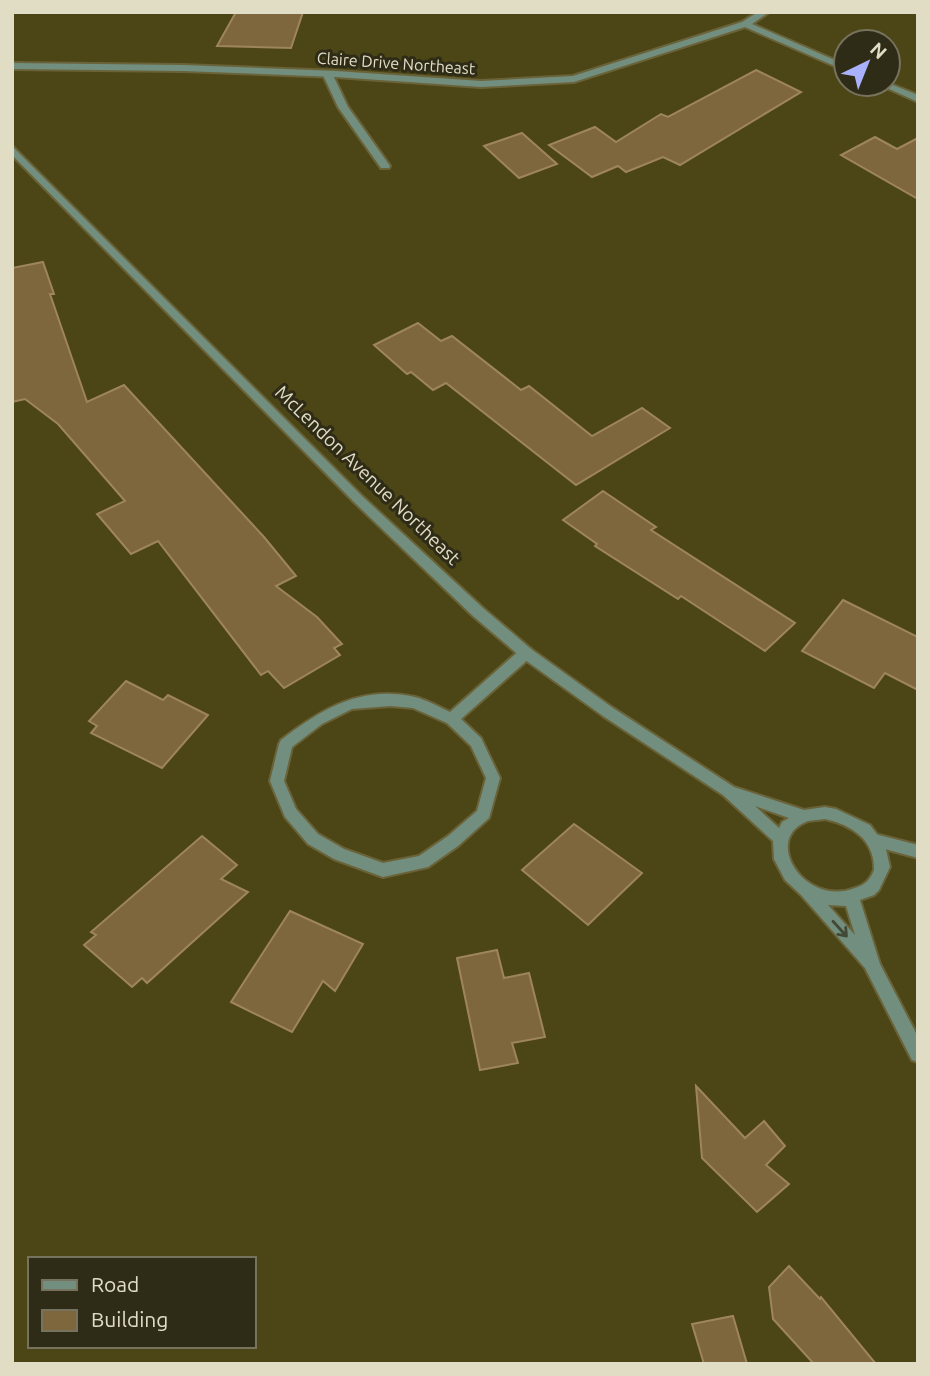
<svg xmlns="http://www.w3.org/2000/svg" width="930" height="1376" font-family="Ubuntu,sans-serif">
<rect width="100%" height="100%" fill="#4c4516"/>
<g fill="#7f673d" stroke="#9e855b" stroke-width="2">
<polygon points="236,12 303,12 291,48 217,46"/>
<polygon points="756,70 801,92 680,165 663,157 626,172 618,166 592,177 549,145 595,127 616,142 661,114 668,117"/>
<polygon points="522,133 557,164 519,178 484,146"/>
<polygon points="875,137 897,149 918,138 918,199 841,155"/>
<polygon points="43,262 54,294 50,294 87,402 124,385 264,537 296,576 276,586 317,617 342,644 334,648 340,655 284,688 268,671 261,675 158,541 131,554 97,514 125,501 58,424 25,399 12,402 12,268"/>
<polygon points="418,323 441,341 452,336 521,390 529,386 592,436 642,408 670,428 576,485 446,383 433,390 411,372 407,374 374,345"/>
<polygon points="603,491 656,527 651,530 795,623 765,651 681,596 678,599 595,546 597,544 563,520"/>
<polygon points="843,600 918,637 918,690 885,673 874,688 802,651"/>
<polygon points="126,681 163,700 168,695 208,715 162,768 91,733 97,726 89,721"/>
<polygon points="574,824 642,873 588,925 522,870"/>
<polygon points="202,836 237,865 221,879 248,892 147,983 142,978 132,987 84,945 96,935 91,932"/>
<polygon points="290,911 363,944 335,991 323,981 292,1032 231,1002"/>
<polygon points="497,950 504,978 529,973 545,1037 512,1043 518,1063 480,1070 457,958"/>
<polygon points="696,1086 745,1138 764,1121 785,1146 766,1165 789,1184 757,1212 702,1158"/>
<polygon points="789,1266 820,1299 821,1297 876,1364 814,1364 773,1319 769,1287"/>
<polygon points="733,1316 747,1364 704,1364 692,1324"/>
</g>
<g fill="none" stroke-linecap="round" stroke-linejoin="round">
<g stroke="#6a6339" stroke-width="4">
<polygon id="service" points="324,71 332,73 348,107 390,166 389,168 381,168 338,107 322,73"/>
</g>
<g stroke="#6a6339" stroke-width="4">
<g id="minor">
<polygon points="758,12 769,12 752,24 846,65 846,71 745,27 574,82 481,87 336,77 183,71 12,69 12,63 183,65 336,71 481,81 573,76 742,22"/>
<polygon points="888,83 918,95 918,102 878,84"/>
<path d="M526,648L531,649L533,653L531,657L461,719L481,738L500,778L489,818L458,846L428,867L383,877L334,859L308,844L285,817L270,781L279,744L281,740C322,709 361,685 415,697C427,700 439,707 450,712L521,649ZM390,706L413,708L447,723L471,746L486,778L477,811L448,836L419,856L383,863L344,849L318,834L296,809L284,781L292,747L322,724L352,709Z"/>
<polygon points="875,834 918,845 918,858 870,845 867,840 870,835"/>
</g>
</g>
<g stroke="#6a6339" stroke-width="4">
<path id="tertiary" d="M12,146L362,496L483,608L531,649L613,708L734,787L804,810L825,807L836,809L870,825L885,845L890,867L879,890L874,895L860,900L880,964L918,1037V1062L912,1060L865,968L801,895L785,880L774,859L773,841L723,795L603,716L521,657L473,616L354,502L12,155ZM755,806L789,818L782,822L779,828ZM825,819C852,825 875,840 874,870C870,880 865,885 855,888C804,908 761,838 808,821C813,820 820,820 825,819ZM828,905L846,906L855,935Z"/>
</g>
<use href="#service" fill="#728e7e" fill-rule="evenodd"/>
<use href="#minor" fill="#728e7e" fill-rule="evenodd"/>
<use href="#tertiary" fill="#728e7e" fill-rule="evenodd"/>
</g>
<defs><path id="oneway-shaft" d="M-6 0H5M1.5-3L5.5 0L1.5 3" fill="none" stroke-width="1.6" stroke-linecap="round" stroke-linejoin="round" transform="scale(1.75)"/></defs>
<use stroke="#424936" href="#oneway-shaft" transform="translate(840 929) rotate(48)"/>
<g text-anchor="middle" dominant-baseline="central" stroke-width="6" stroke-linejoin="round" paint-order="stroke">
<g font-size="16" fill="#e1ddc5" stroke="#2e2b17">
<text transform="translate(396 63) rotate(4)">Claire Drive Northeast</text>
</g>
<g font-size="19" fill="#e1ddc5" stroke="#2e2b17">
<text transform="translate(368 475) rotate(44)">McLendon Avenue Northeast</text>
</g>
</g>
<rect width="930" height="1376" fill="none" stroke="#e1ddc5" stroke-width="28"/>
<rect x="28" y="1257" width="228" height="91" fill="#2e2b17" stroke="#76725d" stroke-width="2"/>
<rect x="42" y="1280" width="35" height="10" fill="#728e7e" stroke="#76725d" stroke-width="2"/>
<text x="91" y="1292" font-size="21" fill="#e1ddc5">Road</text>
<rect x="42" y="1310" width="35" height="21" fill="#7f673d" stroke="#76725d" stroke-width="2"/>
<text x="91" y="1327" font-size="21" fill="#e1ddc5">Building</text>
<g transform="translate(867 63) rotate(43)"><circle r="33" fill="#2e2b17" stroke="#76725d" stroke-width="2"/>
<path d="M0-5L12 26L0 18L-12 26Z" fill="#a9b0fc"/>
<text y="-10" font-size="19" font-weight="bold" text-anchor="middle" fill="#e1ddc5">N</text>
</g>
</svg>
